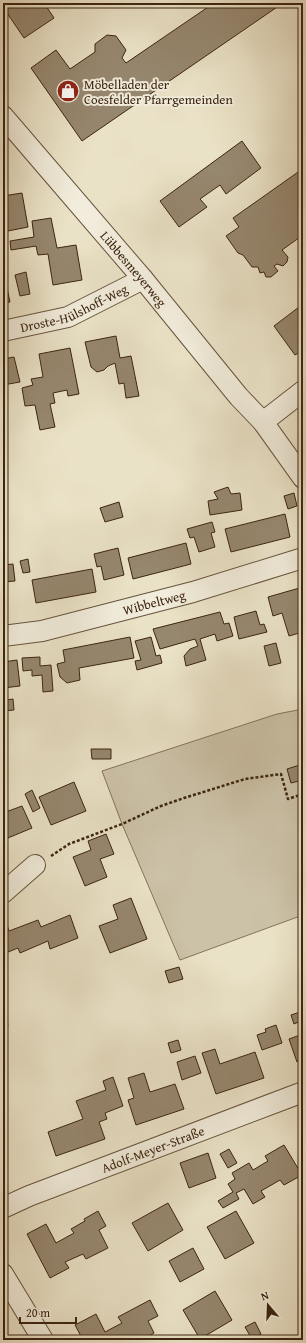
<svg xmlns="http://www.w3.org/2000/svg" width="306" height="1343" font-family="'Gentium Book Plus',serif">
<rect width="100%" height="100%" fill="#eae2c7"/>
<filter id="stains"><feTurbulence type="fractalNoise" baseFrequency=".005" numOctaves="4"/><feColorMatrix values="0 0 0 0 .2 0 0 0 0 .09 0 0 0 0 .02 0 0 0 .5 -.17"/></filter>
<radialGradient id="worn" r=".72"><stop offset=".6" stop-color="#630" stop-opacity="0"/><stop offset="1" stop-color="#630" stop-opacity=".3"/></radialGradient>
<polygon fill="#ccc2a8" stroke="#84745c" points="303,709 303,915 180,960 122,824 102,771 277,714"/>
<g fill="#96876f" stroke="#3c2510">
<polygon points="3,3 44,3 54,18 24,38 3,7"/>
<polygon points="214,3 283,3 82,141 31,68 56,50 70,69 95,52 95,44 107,35 116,36 126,50 122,58 126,63"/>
<polygon points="242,141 261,168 226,194 220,185 200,199 207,207 179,227 160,201"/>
<polygon points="301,170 303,173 303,235 282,250 288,257 287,262 283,266 277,264 274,266 278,271 271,277 266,277 264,272 260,273 258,267 252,267 243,255 238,253 226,236 239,227 233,218"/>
<polygon points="22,193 28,227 3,232 3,196"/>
<polygon points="51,218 57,248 76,245 82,280 53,285 48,254 38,255 36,246 11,250 10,241 34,237 32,221"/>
<polygon points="3,269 10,302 3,303"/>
<polygon points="26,272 30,294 20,296 15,275"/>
<polygon points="303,304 303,350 295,355 274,326"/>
<polygon points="116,336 120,358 131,356 139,396 126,398 124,383 119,384 115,363 108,366 104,370 97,372 91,367 85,342"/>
<polygon points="70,348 79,394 68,396 67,390 53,393 55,403 50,404 55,427 40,430 35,405 25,406 22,388 33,385 31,379 43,377 39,354"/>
<polygon points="14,357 20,382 3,385 3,359"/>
<polygon points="228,487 231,494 240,493 242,510 210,515 208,501 218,499 214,492"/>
<polygon points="294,493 297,506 288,509 284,496"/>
<polygon points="119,502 123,517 105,522 100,508"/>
<polygon points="285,514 290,537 231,552 225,529"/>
<polygon points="212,522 215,532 211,533 215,547 199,552 194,537 190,538 187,529"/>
<polygon points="186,543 191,564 133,579 128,558"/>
<polygon points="118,548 124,575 104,580 101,566 97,567 94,554"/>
<polygon points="28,559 30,572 23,573 20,561"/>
<polygon points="13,564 15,581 3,582 3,565"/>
<polygon points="92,569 96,592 36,603 32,580"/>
<polygon points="303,587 303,632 289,636 282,613 273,616 268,597"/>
<polygon points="256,611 260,625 264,624 267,632 239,639 234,617"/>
<polygon points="220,612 224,624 229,623 233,636 217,641 215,634 200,639 206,660 186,666 184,656 190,649 198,646 195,639 160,649 153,629"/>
<polygon points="130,637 134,658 79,668 80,680 67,683 60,677 57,664 65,662 63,650"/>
<polygon points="151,637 156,656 160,655 162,663 137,670 135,661 141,660 135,641"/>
<polygon points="276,643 281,663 269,666 264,646"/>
<polygon points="40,657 40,666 51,665 53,691 43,692 42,675 32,676 32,670 23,671 22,658"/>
<polygon points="17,660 20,686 3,688 3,662"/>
<polygon points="3,692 4,692 6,700 13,699 14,710 3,711"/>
<polygon points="91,749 111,749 111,759 92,759"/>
<polygon points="303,764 303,780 291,783 287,769"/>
<polygon points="74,782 86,811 51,825 39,797"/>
<polygon points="32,790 40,808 33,812 25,794"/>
<polygon points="22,806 32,828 3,840 3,813"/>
<polygon points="106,834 114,854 100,859 107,877 85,886 73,857 91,850 88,841"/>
<polygon points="131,898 147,939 110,953 99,926 118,919 113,905"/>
<polygon points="70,915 78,938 50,949 48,941 20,953 18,948 3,954 3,927 7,925 9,931 38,920 41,927"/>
<polygon points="179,967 183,979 169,983 165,971"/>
<polygon points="303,1011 303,1020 294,1024 291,1015"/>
<polygon points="3,1015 5,1015 8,1026 3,1028"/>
<polygon points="276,1025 282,1043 262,1050 257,1035 266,1032 265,1029"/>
<polygon points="303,1034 303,1060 297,1062 289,1039"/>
<polygon points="178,1040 181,1050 171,1053 168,1043"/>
<polygon points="215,1049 220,1064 255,1052 264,1078 216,1094 202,1053"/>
<polygon points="195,1056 201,1073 182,1080 177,1062"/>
<polygon points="144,1073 150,1092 175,1084 184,1109 136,1125 128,1100 134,1098 128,1078"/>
<polygon points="113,1077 123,1106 105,1113 107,1119 99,1122 105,1139 56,1156 48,1132 83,1119 76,1101 106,1090 103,1081"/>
<polygon points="284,1145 302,1175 284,1185 280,1180 261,1191 265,1197 253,1204 244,1189 236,1193 239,1199 223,1208 218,1201 233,1192 228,1184 235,1179 232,1173 249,1163 253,1170 268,1161 265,1156"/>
<polygon points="229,1149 237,1163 228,1168 220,1154"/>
<polygon points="208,1153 216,1178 189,1188 180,1163"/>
<polygon points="168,1203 183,1230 148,1251 132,1223"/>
<polygon points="98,1211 106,1226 99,1230 108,1248 86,1259 83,1254 65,1262 69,1268 50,1278 27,1234 46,1224 56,1243 74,1233 71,1229 85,1221 84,1219"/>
<polygon points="236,1211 254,1243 225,1259 207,1227"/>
<polygon points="193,1248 204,1269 180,1282 169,1261"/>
<polygon points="215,1291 232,1320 200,1339 183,1310"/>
<polygon points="150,1300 158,1316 148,1321 154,1333 142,1340 83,1340 75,1325 96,1314 105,1332 122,1323 118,1317"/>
<polygon points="255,1322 261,1334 252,1339 245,1327"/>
</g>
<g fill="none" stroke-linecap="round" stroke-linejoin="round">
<g stroke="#68543e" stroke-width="22">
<g id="minor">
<path id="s1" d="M3,116L143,279L239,397L263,422L303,478"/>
<path id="s2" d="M3,331L68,317L143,279"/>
<polyline points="263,422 303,391"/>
<path id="s3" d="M3,636L42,631L193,592L303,558"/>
<polyline points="3,893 35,865"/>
<path id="s4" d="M3,1208L29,1196L303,1092"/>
<polyline points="3,1274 43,1340"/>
</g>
</g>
<polyline stroke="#3c2510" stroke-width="2.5" stroke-dasharray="3 2" stroke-linecap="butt" points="51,856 69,844 122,824 161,806 184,798 245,779 281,774 288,799 303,794"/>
<use href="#minor" stroke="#f1ecdb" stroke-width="20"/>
</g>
<defs>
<g id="shop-disc" transform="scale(1.15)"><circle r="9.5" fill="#8f2418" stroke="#f1ecdb"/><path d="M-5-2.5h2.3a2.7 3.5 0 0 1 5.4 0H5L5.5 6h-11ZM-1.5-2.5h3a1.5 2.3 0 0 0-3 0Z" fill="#fff"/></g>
</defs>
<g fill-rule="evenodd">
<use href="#shop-disc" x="68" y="91"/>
</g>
<g text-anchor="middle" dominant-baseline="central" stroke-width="4" stroke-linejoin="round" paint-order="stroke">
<g font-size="13" fill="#3c2510" stroke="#f1ecdb" text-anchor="start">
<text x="84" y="84">Möbelladen der<tspan x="84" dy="15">Coesfelder Pfarrgemeinden</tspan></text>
</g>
<g font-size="13" fill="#3c2510" stroke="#f1ecdb">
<text stroke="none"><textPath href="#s1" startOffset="201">Lübbesmeyerweg</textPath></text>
<text stroke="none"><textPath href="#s2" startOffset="75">Droste-Hülshoff-Weg</textPath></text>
<text stroke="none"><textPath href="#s3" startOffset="155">Wibbeltweg</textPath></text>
<text stroke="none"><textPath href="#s4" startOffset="161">Adolf-Meyer-Straße</textPath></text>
</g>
</g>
<rect width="306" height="1343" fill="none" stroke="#eae2c7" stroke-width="16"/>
<rect x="4" y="4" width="298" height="1335" fill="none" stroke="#3c2510" stroke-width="2"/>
<rect x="8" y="8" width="290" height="1327" fill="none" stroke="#3c2510"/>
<g transform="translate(268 1305) rotate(341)" stroke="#f1ecdb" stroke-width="3" paint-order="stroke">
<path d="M0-3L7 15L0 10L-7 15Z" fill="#3c2510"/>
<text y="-6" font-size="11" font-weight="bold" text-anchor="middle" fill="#3c2510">N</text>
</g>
<path d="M20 1317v6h56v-6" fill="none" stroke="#3c2510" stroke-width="2"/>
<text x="26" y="1317" font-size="12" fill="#3c2510" stroke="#f1ecdb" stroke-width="3" paint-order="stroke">20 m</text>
<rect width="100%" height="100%" filter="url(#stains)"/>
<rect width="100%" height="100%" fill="url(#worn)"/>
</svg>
